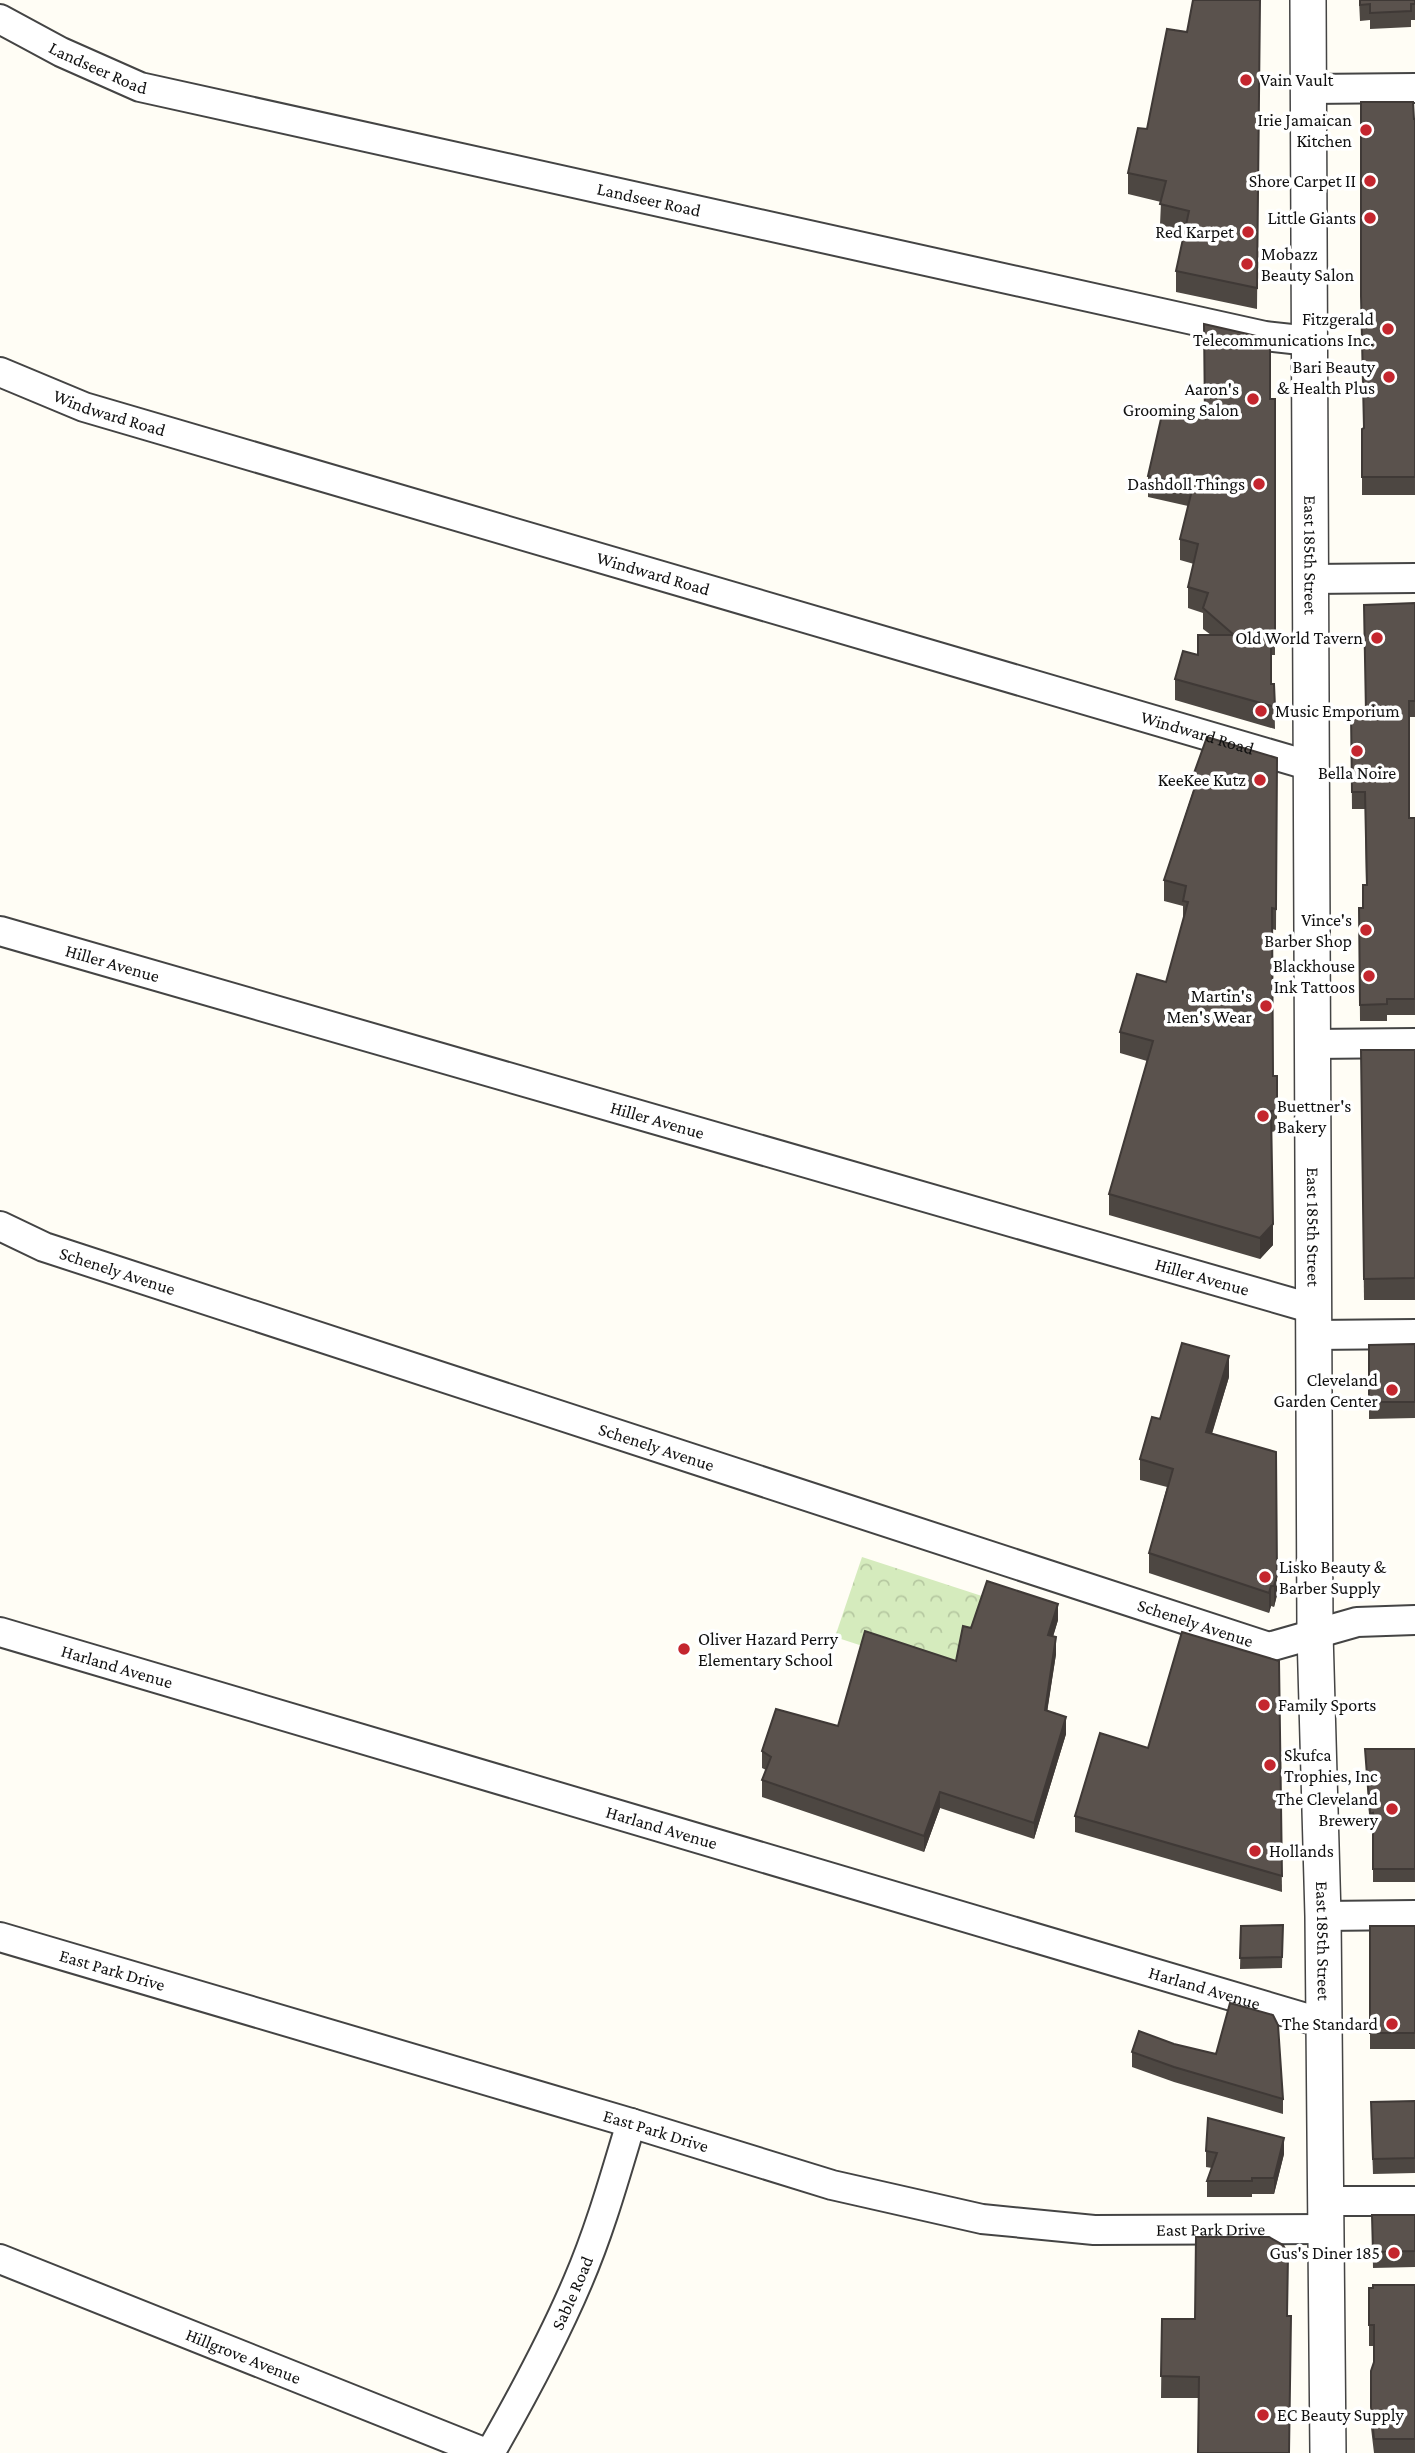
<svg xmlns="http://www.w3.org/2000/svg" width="1415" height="2453" font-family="'Crimson Pro',serif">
<defs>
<pattern id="park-crowns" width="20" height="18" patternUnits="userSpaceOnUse" patternTransform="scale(1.75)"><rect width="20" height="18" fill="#d5ebbd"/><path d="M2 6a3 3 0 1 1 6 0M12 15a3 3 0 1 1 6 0" fill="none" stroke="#b6c8a1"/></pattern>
</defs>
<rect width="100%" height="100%" fill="#fffdf5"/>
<polygon fill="url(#park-crowns)" points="862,1557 985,1597 954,1676 835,1637"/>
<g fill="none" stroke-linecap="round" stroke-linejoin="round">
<g stroke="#444" stroke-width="32">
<g id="minor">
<path id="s1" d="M0,19L61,52L140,87L1265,336L1310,341"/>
<polyline points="1309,89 1415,88"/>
<path id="s2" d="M0,372L84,407L1311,766"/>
<polyline points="1311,579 1415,578"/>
<path id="s3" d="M0,931L1314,1309"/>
<polyline points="1312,1044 1415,1043"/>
<path id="s4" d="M0,1226L44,1247L1269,1647L1357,1622L1415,1620"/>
<polyline points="1314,1335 1415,1334"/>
<path id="s5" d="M0,1632L1323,2023"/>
<polyline points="1323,1916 1415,1915"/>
<path id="s6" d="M0,1937L631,2123L832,2185L982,2219L1094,2230L1326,2229"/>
<polyline points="1326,2201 1415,2201"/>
<path id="s7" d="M0,2259L486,2453"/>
<path id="s8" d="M490,2453C522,2397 553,2340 578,2281C600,2230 615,2176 631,2123"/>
</g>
</g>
<g stroke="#444" stroke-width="38">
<g id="tertiary">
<path id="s9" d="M1308,0L1315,1633L1323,1916L1328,2453"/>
</g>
</g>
<use href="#minor" stroke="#fff" stroke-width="28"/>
<use href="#tertiary" stroke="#fff" stroke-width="35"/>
</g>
<g fill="#4d4742">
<polygon points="1260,0 1257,309 1176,292 1176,271 1185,231 1160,225 1161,202 1128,194 1128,173 1187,32"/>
<polygon points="1359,0 1415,0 1415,20 1411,20 1411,27 1370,29 1370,20 1360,21"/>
<polygon points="1414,119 1415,119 1415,495 1362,495 1362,429 1364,428"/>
<polygon points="1270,399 1275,399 1275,655 1271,655 1271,684 1274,684 1275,729 1175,700 1175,679 1198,655 1211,635 1203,629 1203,613 1188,608 1188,587 1194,564 1180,560 1180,539 1188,506 1148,497 1148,476 1204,418"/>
<polygon points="1415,603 1415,717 1409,717 1409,818 1415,818 1415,1015 1387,1015 1387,1021 1360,1021 1359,908 1363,908 1366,885 1365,809 1352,809 1351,713 1366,713"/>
<polygon points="1277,758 1276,930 1272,929 1273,1076 1277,1076 1277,1131 1271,1132 1273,1245 1260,1259 1109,1215 1109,1194 1147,1061 1120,1053 1120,1032 1166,982 1183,921 1183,906 1164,901 1164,880 1193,791 1193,776"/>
<polygon points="1361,1050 1415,1050 1415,1300 1364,1300"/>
<polygon points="1415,1344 1415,1418 1369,1419 1369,1345"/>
<polygon points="1229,1377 1212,1434 1276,1452 1277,1595 1274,1607 1271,1606 1269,1613 1149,1573 1149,1553 1167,1487 1140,1480 1140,1459 1160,1419"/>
<polygon points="1058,1620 1053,1637 1056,1654 1047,1711 1066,1734 1034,1839 940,1808 924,1852 762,1797 762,1780 766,1770 762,1768 762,1751 838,1726 956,1661 971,1628"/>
<polygon points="1279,1661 1282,1892 1075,1832 1075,1816 1148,1748"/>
<polygon points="1365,1749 1415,1749 1415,1882 1373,1882 1373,1827 1370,1827"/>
<polygon points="1283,1925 1282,1968 1240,1969 1241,1926"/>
<rect x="1370" y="1926" width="45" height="123"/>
<polygon points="1132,2052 1283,2099 1283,2114 1174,2082 1132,2067"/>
<polygon points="1415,2101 1415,2173 1373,2174 1371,2117"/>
<polygon points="1206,2151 1284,2154 1274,2194 1252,2194 1252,2197 1207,2197 1207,2181 1212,2168 1206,2167"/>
<polygon points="1372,2215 1415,2215 1415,2267 1373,2268"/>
<polygon points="1269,2237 1198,2398 1161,2398 1162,2319 1195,2319"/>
<polygon points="1415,2285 1415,2453 1374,2453 1371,2428 1371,2371 1374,2363 1374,2346 1369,2346 1369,2288"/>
</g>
<g fill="#3f3936">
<polygon points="1273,1224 1273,1245 1260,1259 1260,1238"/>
<polygon points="1229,1356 1229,1377 1206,1452 1206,1432"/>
<polygon points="1277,1575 1277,1595 1274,1607 1274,1586"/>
<polygon points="1271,1586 1271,1606 1269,1613 1269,1593"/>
<polygon points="1058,1604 1058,1620 1048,1652 1048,1635"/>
<polygon points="1056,1637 1056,1654 1045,1726 1045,1710"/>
<polygon points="1066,1717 1066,1734 1034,1839 1034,1823"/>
<polygon points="940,1792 940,1808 924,1852 924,1836"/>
<polygon points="1284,2138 1284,2154 1274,2194 1274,2178"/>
</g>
<g fill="#5a524d" stroke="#3f3936" stroke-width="2">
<polygon points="1193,0 1260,0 1257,288 1176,271 1189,211 1160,204 1166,181 1128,173 1138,128 1147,129 1167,29 1187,32"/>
<polygon points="1360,0 1415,0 1415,4 1411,4 1411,11 1370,13 1370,4 1360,5"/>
<polygon points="1361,102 1413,102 1414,119 1415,119 1415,477 1362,477 1362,429 1364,428 1361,296"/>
<polygon points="1204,324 1270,339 1270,399 1275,399 1275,633 1271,633 1271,684 1274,684 1275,707 1175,679 1183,651 1198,655 1198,635 1234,635 1203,608 1208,593 1188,587 1198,544 1180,539 1193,486 1148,476 1163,410 1205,419"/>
<polygon points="1415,603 1415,701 1409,701 1409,818 1415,818 1415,999 1387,999 1387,1004 1360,1005 1359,908 1363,908 1363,885 1367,885 1365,792 1352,792 1351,713 1366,713 1364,605"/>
<polygon points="1207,737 1277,758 1276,909 1272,908 1273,1076 1277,1076 1277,1110 1271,1111 1273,1224 1260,1238 1109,1194 1153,1041 1120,1032 1137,974 1166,982 1188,902 1183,901 1186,886 1164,880 1198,778 1193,776"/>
<polygon points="1361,1050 1415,1050 1415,1278 1364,1279"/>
<polygon points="1182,1343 1229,1356 1206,1432 1276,1452 1277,1575 1274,1586 1271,1586 1269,1593 1149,1553 1173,1469 1140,1459 1152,1417 1160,1419"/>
<polygon points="1415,1344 1415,1402 1369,1402 1369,1345"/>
<polygon points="987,1581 1058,1604 1048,1635 1056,1637 1045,1710 1066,1717 1034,1823 940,1792 924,1836 762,1780 771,1757 762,1751 776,1709 838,1726 865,1631 956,1661 963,1626 971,1628"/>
<polygon points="1182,1632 1279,1661 1282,1876 1075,1816 1100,1733 1148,1748"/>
<polygon points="1365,1749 1415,1749 1415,1869 1373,1869 1373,1813 1370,1814"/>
<polygon points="1283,1925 1282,1957 1240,1958 1241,1926"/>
<rect x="1370" y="1926" width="45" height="107"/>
<polygon points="1230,2003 1273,2015 1278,2025 1283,2099 1174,2067 1132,2052 1139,2031 1174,2044 1216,2054"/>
<polygon points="1415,2101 1415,2158 1373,2159 1371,2102"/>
<polygon points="1208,2118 1284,2138 1274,2178 1252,2178 1252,2181 1207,2181 1217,2153 1206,2151"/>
<polygon points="1372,2215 1415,2215 1415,2251 1373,2252"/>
<polygon points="1196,2237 1269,2237 1283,2245 1288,2255 1287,2316 1291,2316 1289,2453 1198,2453 1199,2377 1161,2376 1162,2319 1195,2319"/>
<polygon points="1373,2285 1415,2285 1415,2439 1374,2439 1371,2407 1371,2371 1374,2362 1374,2325 1369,2325 1369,2288 1373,2288"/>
</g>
<g fill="#c4262e" stroke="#fff" stroke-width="2.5">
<circle cx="1246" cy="80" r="7"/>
<circle cx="1366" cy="130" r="7"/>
<circle cx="1370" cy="181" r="7"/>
<circle cx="1370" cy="218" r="7"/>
<circle cx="1248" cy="232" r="7"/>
<circle cx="1247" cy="264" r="7"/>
<circle cx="1388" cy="329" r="7"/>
<circle cx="1389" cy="377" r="7"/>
<circle cx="1253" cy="399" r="7"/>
<circle cx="1259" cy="484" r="7"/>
<circle cx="1377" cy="638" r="7"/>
<circle cx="1261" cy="711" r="7"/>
<circle cx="1357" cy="751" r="7"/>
<circle cx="1260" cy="780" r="7"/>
<circle cx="1366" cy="930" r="7"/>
<circle cx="1369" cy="976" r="7"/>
<circle cx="1266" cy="1006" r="7"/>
<circle cx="1263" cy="1116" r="7"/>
<circle cx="1392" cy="1390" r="7"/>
<circle cx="1265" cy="1577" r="7"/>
<circle cx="684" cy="1649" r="7"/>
<circle cx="1264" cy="1705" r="7"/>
<circle cx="1270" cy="1765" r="7"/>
<circle cx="1392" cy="1809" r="7"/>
<circle cx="1255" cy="1851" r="7"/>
<circle cx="1392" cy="2024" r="7"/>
<circle cx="1394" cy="2253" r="7"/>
<circle cx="1263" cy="2415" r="7"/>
</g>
<g text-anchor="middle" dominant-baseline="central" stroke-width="7" stroke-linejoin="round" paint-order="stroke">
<g font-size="18" fill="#111" stroke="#fff">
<text stroke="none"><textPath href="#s1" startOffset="110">Landseer Road</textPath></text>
<text stroke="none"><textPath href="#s1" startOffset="677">Landseer Road</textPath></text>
<text stroke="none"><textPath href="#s2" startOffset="117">Windward Road</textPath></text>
<text stroke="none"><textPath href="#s9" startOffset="555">East 185th Street</textPath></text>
<text stroke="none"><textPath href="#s2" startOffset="684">Windward Road</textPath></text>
<text stroke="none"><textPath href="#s2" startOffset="1251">Windward Road</textPath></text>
<text stroke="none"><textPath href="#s3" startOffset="117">Hiller Avenue</textPath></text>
<text stroke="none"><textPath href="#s3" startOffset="684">Hiller Avenue</textPath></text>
<text stroke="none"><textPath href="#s9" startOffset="1227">East 185th Street</textPath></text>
<text stroke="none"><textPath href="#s4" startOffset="126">Schenely Avenue</textPath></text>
<text stroke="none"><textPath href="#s3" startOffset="1251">Hiller Avenue</textPath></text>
<text stroke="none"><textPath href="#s4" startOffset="693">Schenely Avenue</textPath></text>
<text stroke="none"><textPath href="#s4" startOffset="1260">Schenely Avenue</textPath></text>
<text stroke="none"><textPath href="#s5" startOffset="122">Harland Avenue</textPath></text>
<text stroke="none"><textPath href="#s5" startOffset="690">Harland Avenue</textPath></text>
<text stroke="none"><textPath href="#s9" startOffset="1941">East 185th Street</textPath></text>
<text stroke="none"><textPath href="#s6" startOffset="117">East Park Drive</textPath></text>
<text stroke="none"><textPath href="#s5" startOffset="1256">Harland Avenue</textPath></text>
<text stroke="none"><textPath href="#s6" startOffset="684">East Park Drive</textPath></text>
<text stroke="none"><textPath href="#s6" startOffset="1251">East Park Drive</textPath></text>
<text stroke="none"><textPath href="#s8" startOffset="180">Sable Road</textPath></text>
<text stroke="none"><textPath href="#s7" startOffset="262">Hillgrove Avenue</textPath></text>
</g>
<g font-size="18" fill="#111" stroke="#fff" text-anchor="end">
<text x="1260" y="80" text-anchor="start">Vain Vault</text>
<text x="1352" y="120">Irie Jamaican<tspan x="1352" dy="21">Kitchen</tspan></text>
<text x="1356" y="181">Shore Carpet II</text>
<text x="1356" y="218">Little Giants</text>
<text x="1234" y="232">Red Karpet</text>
<text x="1261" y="254" text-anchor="start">Mobazz<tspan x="1261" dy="21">Beauty Salon</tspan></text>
<text x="1374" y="319">Fitzgerald<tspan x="1374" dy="21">Telecommunications Inc.</tspan></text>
<text x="1375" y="367">Bari Beauty<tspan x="1375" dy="21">&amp; Health Plus</tspan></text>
<text x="1239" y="389">Aaron's<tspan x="1239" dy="21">Grooming Salon</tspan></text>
<text x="1245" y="484">Dashdoll Things</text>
<text x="1363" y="638">Old World Tavern</text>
<text x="1275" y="711" text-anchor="start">Music Emporium</text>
<text x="1357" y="773" text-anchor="middle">Bella Noire</text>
<text x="1246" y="780">KeeKee Kutz</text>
<text x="1352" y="920">Vince's<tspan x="1352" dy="21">Barber Shop</tspan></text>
<text x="1355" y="966">Blackhouse<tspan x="1355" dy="21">Ink Tattoos</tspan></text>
<text x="1252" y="996">Martin's<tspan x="1252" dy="21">Men's Wear</tspan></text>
<text x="1277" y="1106" text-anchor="start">Buettner's<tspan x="1277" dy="21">Bakery</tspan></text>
<text x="1378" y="1380">Cleveland<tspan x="1378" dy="21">Garden Center</tspan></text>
<text x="1279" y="1567" text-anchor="start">Lisko Beauty &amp;<tspan x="1279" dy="21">Barber Supply</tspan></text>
<text x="698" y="1639" text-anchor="start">Oliver Hazard Perry<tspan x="698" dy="21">Elementary School</tspan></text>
<text x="1278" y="1705" text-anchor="start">Family Sports</text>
<text x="1284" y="1755" text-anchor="start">Skufca<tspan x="1284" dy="21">Trophies, Inc</tspan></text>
<text x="1378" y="1799">The Cleveland<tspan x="1378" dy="21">Brewery</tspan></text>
<text x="1269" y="1851" text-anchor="start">Hollands</text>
<text x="1378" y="2024">The Standard</text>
<text x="1380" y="2253">Gus's Diner 185</text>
<text x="1277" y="2415" text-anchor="start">EC Beauty Supply</text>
</g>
</g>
</svg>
